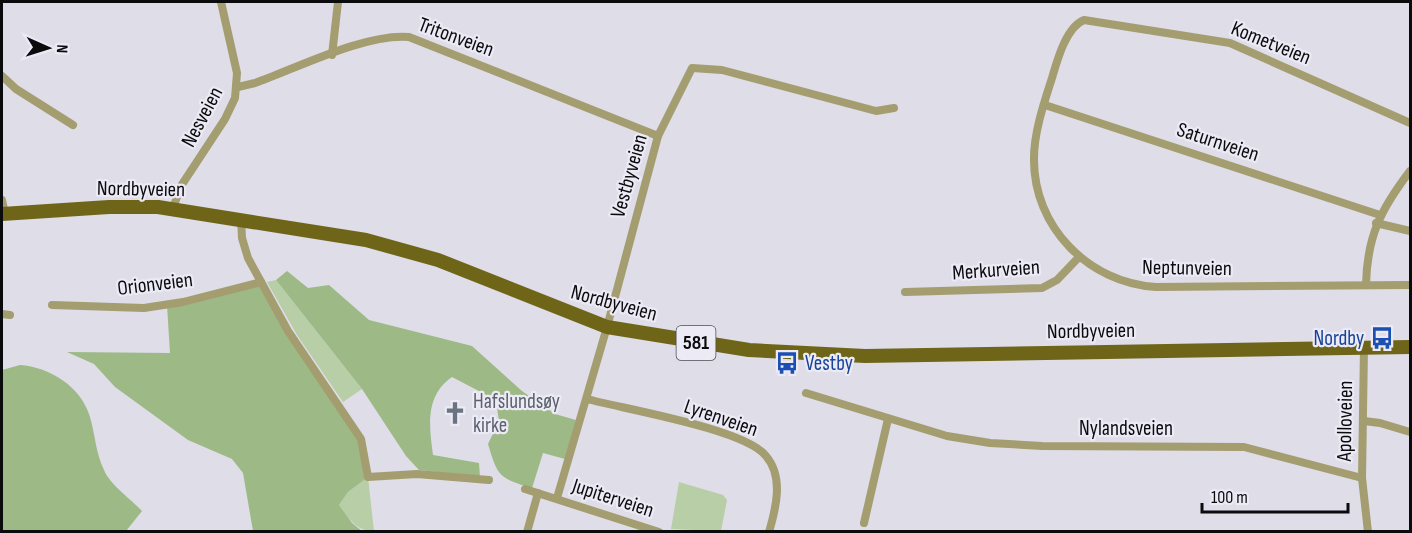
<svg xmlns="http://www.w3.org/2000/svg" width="1412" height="533" font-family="'Sofia Sans Condensed',sans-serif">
<rect width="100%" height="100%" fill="#dedde8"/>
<g fill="#b8cea7">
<polygon points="276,280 362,389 343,402 297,335 267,282"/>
<path d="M368,477L374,531C356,531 349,519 339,505L348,492Z"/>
<polygon points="679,482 723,495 727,500 721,531 671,529"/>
</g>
<g fill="#9db986">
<path d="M287,271L308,288L329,285L369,320L472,346L522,391L555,414L576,420L565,459L543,453L532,488C499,478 498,477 488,444L499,421L496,400L452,377C425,396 429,425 433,455L479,463L480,477L419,470L406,456L362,389L276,280Z"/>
<polygon points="261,282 361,439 368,477 348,492 339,505 352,523 362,531 253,531 243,473 232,459 188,440 115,387 94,364 67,352 170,353 167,305"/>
<path d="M20,365C49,367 81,386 90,417C95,434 96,454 104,470C110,485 131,499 142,511L126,531H2V370Z"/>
</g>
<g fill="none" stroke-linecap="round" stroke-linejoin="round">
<g stroke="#a39d70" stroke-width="8">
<polyline points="332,55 338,2"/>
<polyline points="2,76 16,89 73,125"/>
<path d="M238,87L255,83C297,68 366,33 409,37L658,136"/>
<polyline points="1045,105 1380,215"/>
<path d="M1410,123L1230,43L1084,20C1066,27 1057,61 1052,78C1044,103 1034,132 1034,158C1033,227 1089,283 1156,287L1410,285"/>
<polyline points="2,200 5,214"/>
<polyline points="173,208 181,186 225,119 235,98 237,73 221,2"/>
<polyline points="241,218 242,238 248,258 288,331 361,439 368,477 417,474 489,480"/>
<polyline points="1376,223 1410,231"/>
<path d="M1366,285C1367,236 1381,209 1410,171"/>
<polyline points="905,292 1042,288 1057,280 1079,257"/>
<polyline points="52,305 144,308 183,302 261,282"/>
<polyline points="2,314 10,315"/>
<polyline points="1364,347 1362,478 1368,532"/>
<polyline points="806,393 947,436 990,443 1042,446 1244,447 1362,478"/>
<path d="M587,399C624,409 745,429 766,456C784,477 776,508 769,532"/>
<polyline points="1364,421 1380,423 1410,432"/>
<polyline points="525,489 659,532"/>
<polyline points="557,498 607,327 658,136 692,68 722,70 876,111 894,108"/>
<polyline points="864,523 888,419"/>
<polyline points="527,532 538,493"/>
</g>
<polyline stroke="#6f6519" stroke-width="14" points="2,214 109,207 158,207 366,240 438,260 607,327 749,350 865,356 1410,347"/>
</g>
<defs>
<g id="bus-bare" transform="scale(1.8)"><path d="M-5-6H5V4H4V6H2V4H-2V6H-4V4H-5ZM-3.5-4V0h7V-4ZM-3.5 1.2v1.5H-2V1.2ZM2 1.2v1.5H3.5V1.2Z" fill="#1a4fb4" stroke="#ebeaf5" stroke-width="2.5" paint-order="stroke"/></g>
<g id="church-bare" transform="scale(1.8)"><path d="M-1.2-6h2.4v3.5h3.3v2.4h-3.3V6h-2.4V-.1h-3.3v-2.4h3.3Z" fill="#6b7280" stroke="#ebeaf5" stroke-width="2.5" paint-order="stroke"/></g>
</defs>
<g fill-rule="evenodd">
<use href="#bus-bare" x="1382" y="338"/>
<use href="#bus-bare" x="787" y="363"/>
<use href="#church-bare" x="455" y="413"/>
</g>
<g text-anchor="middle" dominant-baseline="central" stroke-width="4.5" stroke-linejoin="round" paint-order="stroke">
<rect fill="#ebeaf5" stroke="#4e4e53" stroke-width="1.5" x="676.5" y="326" width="39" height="34" rx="4.5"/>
<g font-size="20" font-weight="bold" fill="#0b0b0e">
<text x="696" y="343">581</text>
</g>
<g font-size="21" fill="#0b0b0e" stroke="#ebeaf5">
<text transform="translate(456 37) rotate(20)">Tritonveien</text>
<text transform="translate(1271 43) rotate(22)">Kometveien</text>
<text transform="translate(202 117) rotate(-62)">Nesveien</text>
<text transform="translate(1218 142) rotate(18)">Saturnveien</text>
<text transform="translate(629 176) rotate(-74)">Vestbyveien</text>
<text transform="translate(141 189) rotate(1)">Nordbyveien</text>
<text transform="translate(1187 268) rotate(1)">Neptunveien</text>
<text transform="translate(996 270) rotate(-4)">Merkurveien</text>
<text transform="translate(155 284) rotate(-7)">Orionveien</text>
<text transform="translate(614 303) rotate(15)">Nordbyveien</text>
<text transform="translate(1091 331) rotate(-1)">Nordbyveien</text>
<text transform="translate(721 418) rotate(19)">Lyrenveien</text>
<text transform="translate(1345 421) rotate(-89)">Apolloveien</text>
<text x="1126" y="428">Nylandsveien</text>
<text transform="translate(613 498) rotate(18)">Jupiterveien</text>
</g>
<g font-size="21" fill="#164399" stroke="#ebeaf5" text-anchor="end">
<text x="1364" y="338">Nordby</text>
<text x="805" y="363" text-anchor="start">Vestby</text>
</g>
<g font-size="21" fill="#5b616d" stroke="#ebeaf5" text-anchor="start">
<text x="473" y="401">Hafslundsøy<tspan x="473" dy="24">kirke</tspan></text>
</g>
</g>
<rect width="1412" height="533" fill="none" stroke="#0b0b0e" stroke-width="6"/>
<g transform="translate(48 48) rotate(93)" stroke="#ebeaf5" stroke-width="4.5" paint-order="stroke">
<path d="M0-4.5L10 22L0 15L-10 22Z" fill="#0b0b0e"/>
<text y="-9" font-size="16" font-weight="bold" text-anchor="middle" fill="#0b0b0e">N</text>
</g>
<path d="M1202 503v9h146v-9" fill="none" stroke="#0b0b0e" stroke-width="3"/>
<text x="1211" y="503" font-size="18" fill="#0b0b0e" stroke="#ebeaf5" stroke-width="4.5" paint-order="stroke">100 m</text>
</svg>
